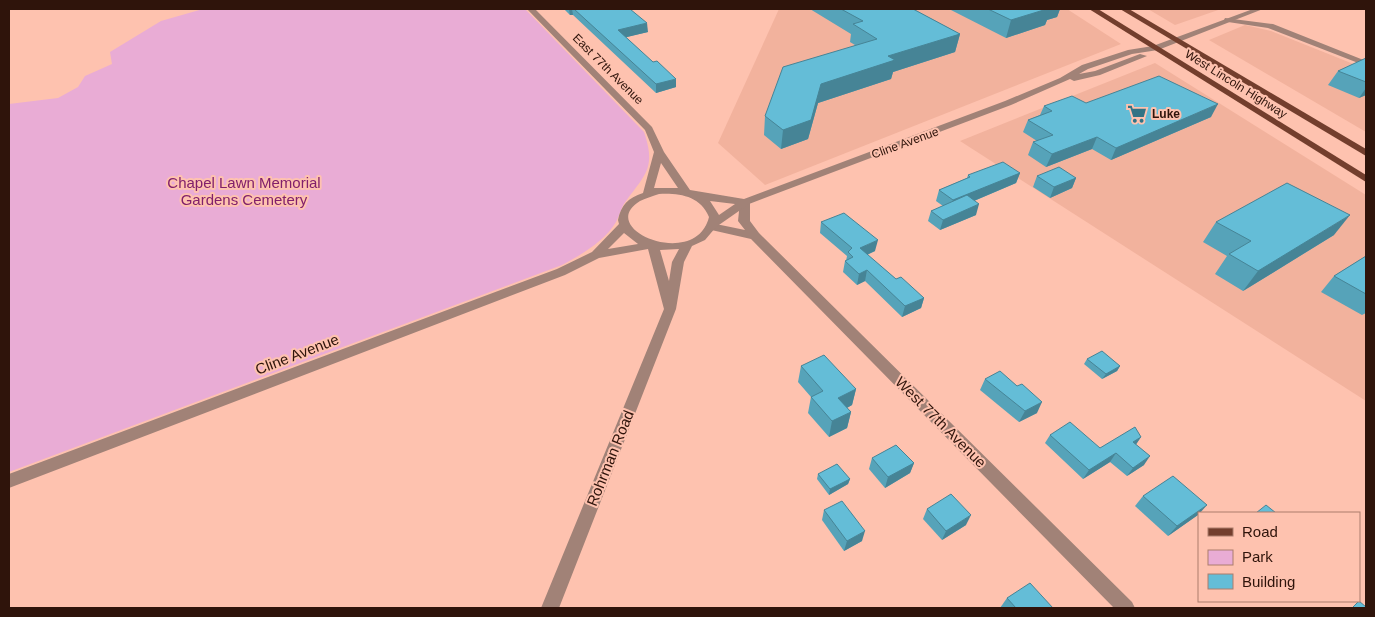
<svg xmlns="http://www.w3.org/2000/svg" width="1375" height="617" font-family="Arial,sans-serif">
<rect width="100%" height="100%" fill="#fec2af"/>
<g fill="#f2b29d">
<polygon points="779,9 1067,9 1121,44 765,185 718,143"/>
<polygon points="1148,9 1221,9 1175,25"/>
<polygon points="1245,25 1271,31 1366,69 1366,132 1209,40"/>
<polygon points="1155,63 1366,195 1366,401 960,141"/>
</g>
<path fill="#e9acd5" d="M203,9H525L644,132C656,167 646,174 626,201C621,207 620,215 616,222C605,241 581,255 562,265L9,472V104L58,98L78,87L85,76L112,64L110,52L161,21Z"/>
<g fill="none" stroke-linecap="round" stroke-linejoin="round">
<g fill="#a18277" fill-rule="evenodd">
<polygon points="1225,18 1273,24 1366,61 1366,66 1268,28 1228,22 1224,20"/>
<polygon points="745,199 750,202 750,221 759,233 1132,602 1135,608 1114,608 751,239 707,229 705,227 711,223 745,230 738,221 740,202"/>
</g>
<path fill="#a18277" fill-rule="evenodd" d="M527,9H535L652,127L664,152L690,190L744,199L1005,101L1060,78L1082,65L1128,50L1153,46L1253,9H1263L1158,50L1132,54L1088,69L1079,74L1095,71L1140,54L1147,56L1100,75L1074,81L1070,79L1011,105L749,204L716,227L705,240L692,246L684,262L676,309L559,608H541L664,309L648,249L599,258L565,275L9,488V474L557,269L592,252L619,224L618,220C621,205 628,198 643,193L654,152L645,130ZM661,163L678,188H654ZM659,194C680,193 700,196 709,217C696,271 594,229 640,201C646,198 653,196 659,194ZM710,201L735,204L719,215ZM624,233L638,244L608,249ZM679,249L672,262L669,281L660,250Z"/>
<g fill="#733e2d" fill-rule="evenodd">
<polygon points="1089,9 1098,9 1366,175 1366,182"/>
<polygon points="1120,9 1129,9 1366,149 1366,156"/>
</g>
</g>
<g fill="#56a3b9">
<polygon points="564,9 630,9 648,32 626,37 676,87 656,93 573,15 570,15"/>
<polygon points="810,9 913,9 960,34 955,52 893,72 891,79 818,103 808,139 781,149 764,135 765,116 855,45 850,42 851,34"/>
<polygon points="949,9 1060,9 1057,17 1047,20 1045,25 1006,38"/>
<polygon points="1366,59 1366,95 1359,98 1328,85 1338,71"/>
<polygon points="1086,103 1211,117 1111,160 1092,149 1046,167 1028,155 1033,142 1037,141 1023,132 1028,120 1040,115 1044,106"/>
<polygon points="1020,173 1016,183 974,201 976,215 940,230 928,221 931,211 943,206 936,201 939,190 967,178 968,175"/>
<polygon points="1037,176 1076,178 1072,188 1050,198 1033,187"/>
<polygon points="821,222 875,251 867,255 896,279 924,298 921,308 902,317 865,281 857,285 843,272 845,261 846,261 847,256 820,233"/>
<polygon points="1216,222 1334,235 1243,291 1215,274 1227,256 1203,242"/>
<polygon points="1366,256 1366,313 1362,315 1321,292 1334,276"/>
<polygon points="1087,359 1120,366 1117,371 1102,379 1084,364"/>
<polygon points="801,366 856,389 852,405 847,408 851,412 847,428 829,437 808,413 811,397 798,382"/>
<polygon points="985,379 1017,386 1037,413 1019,422 980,390"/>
<polygon points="1050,435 1100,448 1141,437 1136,444 1144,465 1127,476 1110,462 1083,479 1045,443"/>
<polygon points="872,458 914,463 910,473 885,488 869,469"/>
<polygon points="818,474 850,479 848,484 829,495 817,479"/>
<polygon points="1143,496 1199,513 1199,514 1168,536 1135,506"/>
<polygon points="927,509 966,525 942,540 923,519"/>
<polygon points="824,510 862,541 844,551 822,520"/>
<polygon points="1007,598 1053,608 1000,608"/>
</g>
<g fill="#468496">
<polygon points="569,9 572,9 573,15 570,15"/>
<polygon points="1045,9 1060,9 1057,17 1047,20 1045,25 1006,38 1011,20"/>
<polygon points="647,23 648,32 619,39 618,30"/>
<polygon points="960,34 955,52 893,72 891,79 818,103 808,139 781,149 783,130 821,84 888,56"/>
<polygon points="676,79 676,87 656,93 656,84"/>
<polygon points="1366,88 1366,95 1359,98"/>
<polygon points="1218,104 1211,117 1111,160 1116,148"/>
<polygon points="1097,137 1092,149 1046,167 1052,154"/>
<polygon points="1020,173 1016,183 950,211 953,200"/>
<polygon points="1076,178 1072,188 1050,198 1054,187"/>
<polygon points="979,204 976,215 940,230 943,220"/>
<polygon points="1350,215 1334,235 1243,291 1258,271"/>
<polygon points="878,240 875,251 857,259 860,248"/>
<polygon points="867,270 865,281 857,285 859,274"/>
<polygon points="924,298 921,308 902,317 905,306"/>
<polygon points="1120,366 1117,371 1102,379 1106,374"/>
<polygon points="856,389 852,405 835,414 838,398"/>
<polygon points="1042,402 1037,413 1019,422 1025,411"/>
<polygon points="851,412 847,428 829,437 832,421"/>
<polygon points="1141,437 1135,446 1133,442"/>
<polygon points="1116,453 1110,462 1083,479 1089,470"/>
<polygon points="1150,456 1144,465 1127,476 1133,468"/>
<polygon points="914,463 910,473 885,488 888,477"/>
<polygon points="850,479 848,484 829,495 830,489"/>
<polygon points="1207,505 1200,513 1199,513 1198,515 1168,536 1177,526"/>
<polygon points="971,515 966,525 942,540 946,531"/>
<polygon points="865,531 862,541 844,551 847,541"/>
</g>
<g fill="#64bdd7" stroke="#468496">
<polygon points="574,9 630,9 647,23 618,30 653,62 657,61 676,79 656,84"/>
<polygon points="841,9 913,9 960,34 888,56 895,60 821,84 811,120 783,130 765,116 783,67 877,39 853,24 863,21"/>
<polygon points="988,9 1047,9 1011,20"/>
<polygon points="1366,58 1366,82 1338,71"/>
<polygon points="1159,76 1218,104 1116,148 1097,137 1052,154 1033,142 1053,135 1028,120 1052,111 1044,106 1072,96 1086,103"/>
<polygon points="1003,162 1020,173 953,200 939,190 970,177 968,175"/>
<polygon points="1059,167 1076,178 1054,187 1037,176"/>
<polygon points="1287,183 1350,215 1258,271 1229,254 1251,241 1216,222"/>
<polygon points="967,195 979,204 943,220 931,211"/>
<polygon points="844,213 878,240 860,248 896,279 901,277 924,298 905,306 867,270 859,274 845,261 853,257 848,252 852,248 821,222"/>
<polygon points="1366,256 1366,294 1334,276"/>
<polygon points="1102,351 1120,366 1106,374 1087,359"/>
<polygon points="824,355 856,389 838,398 851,412 832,421 811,397 823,391 801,366"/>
<polygon points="1000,371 1017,386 1022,384 1042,402 1025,411 985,379"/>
<polygon points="1070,422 1100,448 1135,427 1141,437 1133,442 1150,456 1133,468 1116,453 1089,470 1050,435"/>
<polygon points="896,445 914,463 888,477 872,458"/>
<polygon points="837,464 850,479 830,489 818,474"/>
<polygon points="1173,476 1207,505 1177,526 1143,496"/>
<polygon points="951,494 971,515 946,531 927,509"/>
<polygon points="842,501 865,531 847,541 824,510"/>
<polygon points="1266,505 1276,513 1256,513"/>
<polygon points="1030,583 1053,608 1016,608 1007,598"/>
<polygon points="1359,601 1366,607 1366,608 1352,608"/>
</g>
<defs>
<g id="supermarket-bare" transform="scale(1.5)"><path d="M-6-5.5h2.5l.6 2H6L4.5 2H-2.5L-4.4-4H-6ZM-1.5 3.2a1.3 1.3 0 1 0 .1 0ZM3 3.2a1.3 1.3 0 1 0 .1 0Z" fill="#317385" stroke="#fec2af" stroke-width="2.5" paint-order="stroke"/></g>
</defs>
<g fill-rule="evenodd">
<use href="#supermarket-bare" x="1137" y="114"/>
</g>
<g text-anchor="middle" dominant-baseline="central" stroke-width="4" stroke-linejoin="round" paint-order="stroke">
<g font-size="12" fill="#2f140b" stroke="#fec2af">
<text transform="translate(608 69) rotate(45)">East 77th Avenue</text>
<text transform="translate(1236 84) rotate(32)">West Lincoln Highway</text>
<text transform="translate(905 143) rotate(-20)">Cline Avenue</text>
</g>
<g font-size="12" font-weight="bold" fill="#2f140b" stroke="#fec2af" text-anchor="start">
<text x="1152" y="114">Luke</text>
</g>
<g font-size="15" fill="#82206b" stroke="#fec2af">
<text x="244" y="182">Chapel Lawn Memorial<tspan x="244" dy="17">Gardens Cemetery</tspan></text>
</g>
<g font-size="15" fill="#2f140b" stroke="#fec2af">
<text transform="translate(297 354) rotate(-21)">Cline Avenue</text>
<text transform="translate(941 422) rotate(45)">West 77th Avenue</text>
<text transform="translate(610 458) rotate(-68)">Rohrman Road</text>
</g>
</g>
<rect width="1375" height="617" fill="none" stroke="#2f140b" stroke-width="20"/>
<rect x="1198" y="512" width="162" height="90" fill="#fec2af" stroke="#ab7c6d"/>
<rect x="1208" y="528" width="25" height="8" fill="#733e2d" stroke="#ab7c6d"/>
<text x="1242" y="537" font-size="15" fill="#2f140b">Road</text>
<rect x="1208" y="550" width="25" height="15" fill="#e9acd5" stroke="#ab7c6d"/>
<text x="1242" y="562" font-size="15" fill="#2f140b">Park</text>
<rect x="1208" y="574" width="25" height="15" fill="#64bdd7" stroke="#ab7c6d"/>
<text x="1242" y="587" font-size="15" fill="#2f140b">Building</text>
</svg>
